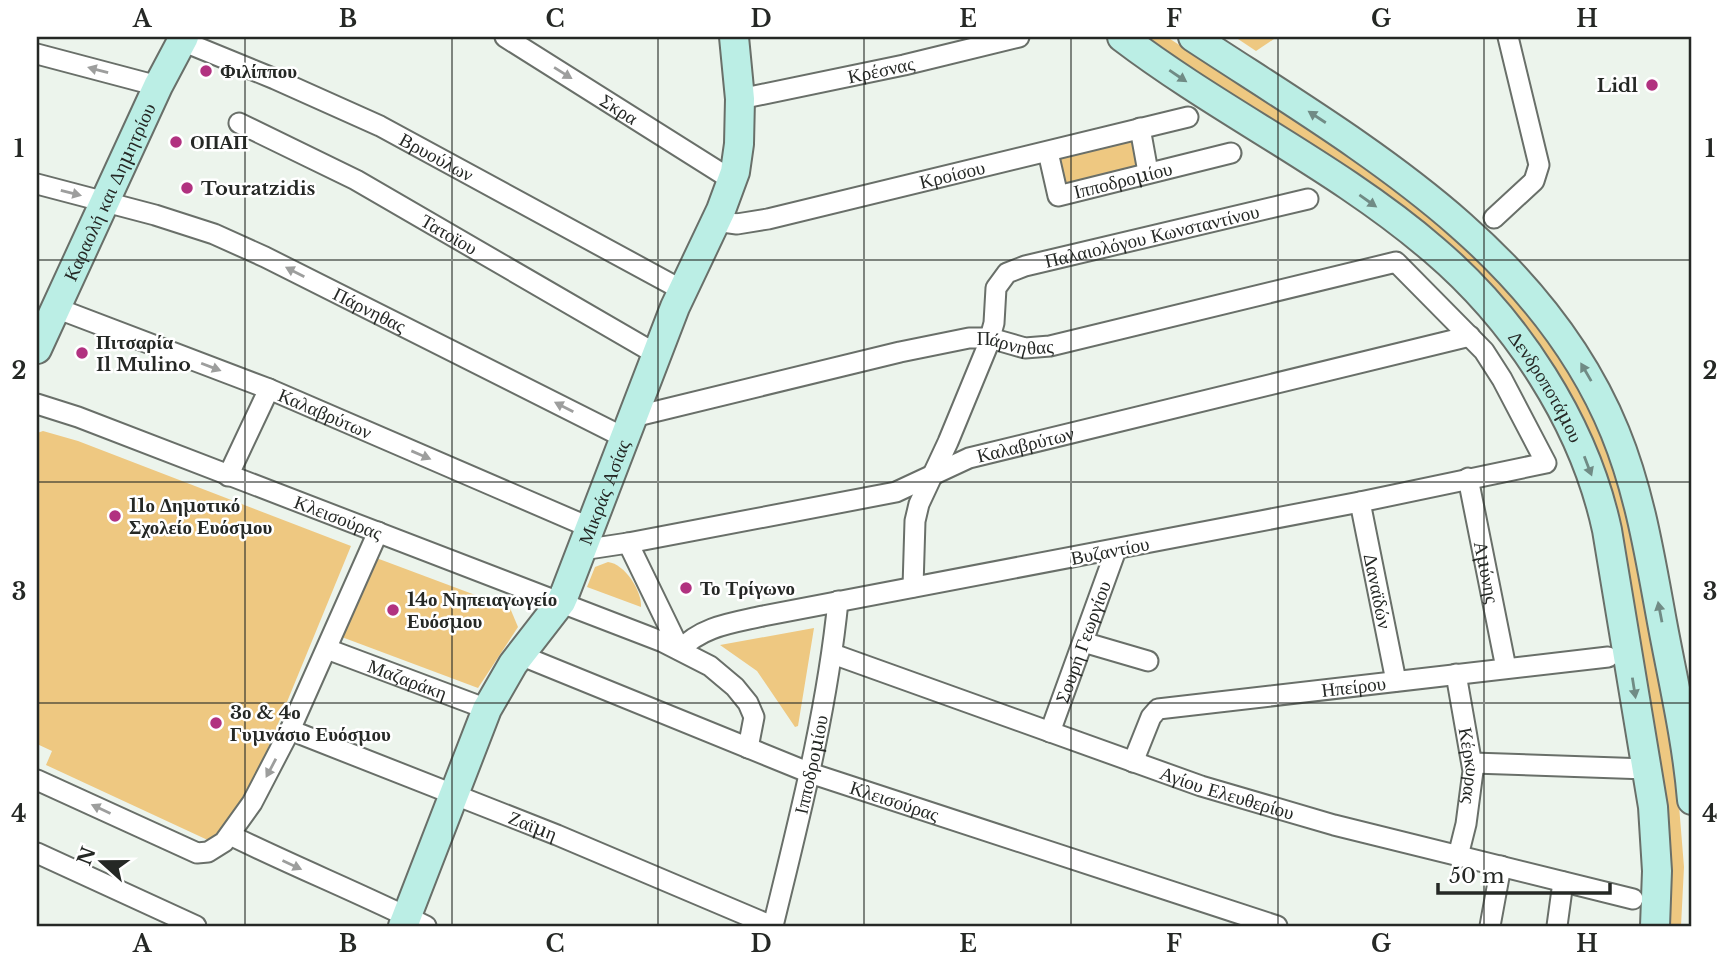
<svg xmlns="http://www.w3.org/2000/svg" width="1729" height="963" font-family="'Libre Baskerville',serif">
<rect width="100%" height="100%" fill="#ecf4ec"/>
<g fill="#eec881">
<polygon points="1145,37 1167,37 1346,153 1440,224 1521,301 1571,373 1608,445 1632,531 1677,781 1684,867 1681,926 1670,926 1671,849 1667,800 1631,592 1594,446 1566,386 1531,334 1266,118"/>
<polygon points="1235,37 1277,37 1256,51"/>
<polygon points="1140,128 1148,172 1058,196 1048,152"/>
<polygon points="43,431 78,441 351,546 257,775 230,824 212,842 46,765 52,751 37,744 37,433"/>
<polygon points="371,556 510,608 518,627 478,688 339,636"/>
<path d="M608,562C625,564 642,591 641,607L587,587L595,567Z"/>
<polygon points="814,628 798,726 795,727 757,671 720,645"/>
</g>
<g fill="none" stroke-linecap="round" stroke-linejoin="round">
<g stroke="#696f69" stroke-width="23">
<g id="street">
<path id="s1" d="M505,37L732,180"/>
<path id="s2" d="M182,41L275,79L380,126L682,290"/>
<polyline points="37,54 158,86"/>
<path id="s3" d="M740,99L904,65L1019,37"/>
<path id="s4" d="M239,123L356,180L656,354"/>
<polyline points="1140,128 1148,172"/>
<path id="s5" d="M1048,152L1058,196L1231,153"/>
<path id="s6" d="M37,184L155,215L214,234L265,257L625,438"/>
<polyline points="1494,218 1534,181 1539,165 1508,37"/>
<path id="s7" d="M715,221L737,224L768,219L1188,117"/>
<path id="s8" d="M56,308L269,389L591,528"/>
<path id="s9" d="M37,404L78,417L663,642L710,666L735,687L748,703L754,717L748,748"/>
<path id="s10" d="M633,417L900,352L969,338H990L1025,348L1050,346L1396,262L1484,351L1502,379L1546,463L1360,502L763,616C733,623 702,626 680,650"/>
<polyline points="228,476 269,389"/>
<path id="s11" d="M1468,478L1506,668"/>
<path id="s12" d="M1360,502L1396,681"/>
<polyline points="628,543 680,650"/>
<path id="s13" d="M582,550L628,543L896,492L969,458L1470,336"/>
<path id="s14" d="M913,587L915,521L919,504L948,442L988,345L994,323L996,288L1007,273L1025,266L1308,199"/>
<polyline points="1083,642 1148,661"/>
<path id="s15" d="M327,649L487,709"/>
<path id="s16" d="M833,654L1201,786L1334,825L1633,899"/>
<path id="s17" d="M520,655L810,773L1277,926"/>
<path id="s18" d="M1456,674L1473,771L1466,824L1458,856"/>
<path id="s19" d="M290,730L557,835L772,926"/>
<path id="s20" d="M1050,732L1116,550"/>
<path id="s21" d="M1133,762L1151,717L1158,709L1608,657"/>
<polyline points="1473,763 1647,769"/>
<polyline points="37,780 197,853 208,852 224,842 252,803 290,730 378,532"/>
<path d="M230,835C295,867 362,894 426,926"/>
<polyline points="37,853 196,926"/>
<path id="s22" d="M773,926C799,819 827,712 838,601"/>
<polyline points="1490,926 1501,866"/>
<polyline points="1557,926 1563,882"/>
</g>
</g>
<g stroke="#696f69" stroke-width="32">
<g id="secondary">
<path id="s23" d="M1122,37C1222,113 1339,168 1434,250C1516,320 1584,423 1607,530L1653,807L1657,871L1655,926"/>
<path d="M1193,37C1354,143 1538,244 1615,432C1640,493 1650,557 1662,622C1673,681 1687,740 1692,800"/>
<path id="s24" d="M37,349L158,86L184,37"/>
<path id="s25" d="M403,926L487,709L513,664L561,602L565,593L675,307L721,210L735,172L739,144L740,99L734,37"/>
</g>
</g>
<use href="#street" stroke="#fff" stroke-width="19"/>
<use href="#secondary" stroke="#bbeee5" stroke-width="28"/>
</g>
<defs><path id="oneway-solid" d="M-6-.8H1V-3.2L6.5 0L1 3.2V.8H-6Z" transform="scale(1.75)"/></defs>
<g fill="#9d9e9d">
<use href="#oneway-solid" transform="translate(98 70) rotate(-165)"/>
<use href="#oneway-solid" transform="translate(563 73) rotate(32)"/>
<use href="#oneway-solid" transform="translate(71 193) rotate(14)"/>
<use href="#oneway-solid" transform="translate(295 272) rotate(-153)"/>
<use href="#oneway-solid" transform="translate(211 367) rotate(21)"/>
<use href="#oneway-solid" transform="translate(564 407) rotate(-153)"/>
<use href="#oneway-solid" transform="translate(421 455) rotate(23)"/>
<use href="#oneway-solid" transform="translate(271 768) rotate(118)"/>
<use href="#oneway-solid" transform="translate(101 809) rotate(-155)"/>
<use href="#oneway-solid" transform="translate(292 865) rotate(25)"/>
</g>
<g fill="#708b85">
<use href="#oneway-solid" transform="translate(1178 76) rotate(34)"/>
<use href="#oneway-solid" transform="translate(1317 117) rotate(-147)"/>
<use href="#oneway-solid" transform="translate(1368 201) rotate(35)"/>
<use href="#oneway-solid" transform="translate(1586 372) rotate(-120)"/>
<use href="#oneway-solid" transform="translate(1588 466) rotate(69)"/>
<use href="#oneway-solid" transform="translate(1660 612) rotate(-101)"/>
<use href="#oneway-solid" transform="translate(1634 688) rotate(81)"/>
</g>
<path fill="none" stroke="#252825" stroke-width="2" stroke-opacity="0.55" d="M245,37V926M452,37V926M658,37V926M864,37V926M1071,37V926M1278,37V926M1484,37V926M37,260H1692M37,482H1692M37,703H1692"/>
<g fill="#b13280" stroke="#fff" stroke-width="2.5">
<circle cx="206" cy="71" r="7"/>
<circle cx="1652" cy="85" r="7"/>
<circle cx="176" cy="142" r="7"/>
<circle cx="187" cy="188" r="7"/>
<circle cx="82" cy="353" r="7"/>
<circle cx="115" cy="516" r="7"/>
<circle cx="686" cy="588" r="7"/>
<circle cx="393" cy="610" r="7"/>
<circle cx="216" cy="723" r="7"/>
</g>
<g text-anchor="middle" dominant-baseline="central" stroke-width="5" stroke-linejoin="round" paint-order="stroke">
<g font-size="19" fill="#252825" stroke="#fff">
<text stroke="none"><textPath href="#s3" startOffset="144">Κρέσνας</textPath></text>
<text stroke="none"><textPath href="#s1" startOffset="135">Σκρα</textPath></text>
<text stroke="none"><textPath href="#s2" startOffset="280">Βρυούλων</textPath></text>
<text stroke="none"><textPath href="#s7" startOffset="243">Κροίσου</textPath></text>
<text stroke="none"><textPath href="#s5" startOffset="112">Ιπποδρομίου</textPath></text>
<text stroke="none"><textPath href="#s24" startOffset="173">Καραολή και Δημητρίου</textPath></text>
<text stroke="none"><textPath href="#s4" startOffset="238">Τατοϊου</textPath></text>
<text stroke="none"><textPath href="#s14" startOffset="483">Παλαιολόγου Κωνσταντίνου</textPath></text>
<text stroke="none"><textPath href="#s6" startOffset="357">Πάρνηθας</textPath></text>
<text stroke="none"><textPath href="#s10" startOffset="392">Πάρνηθας</textPath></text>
<text stroke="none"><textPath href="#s23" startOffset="556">Δενδροποτάμου</textPath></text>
<text stroke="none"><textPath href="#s8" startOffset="289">Καλαβρύτων</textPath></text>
<text stroke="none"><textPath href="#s13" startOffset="458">Καλαβρύτων</textPath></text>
<text stroke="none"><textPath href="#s25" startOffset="481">Μικράς Ασίας</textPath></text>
<text stroke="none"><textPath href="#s9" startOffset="322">Κλεισούρας</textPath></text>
<text transform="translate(1110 551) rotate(-11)">Βυζαντίου</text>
<text stroke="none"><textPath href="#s11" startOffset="96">Αμύνης</textPath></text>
<text stroke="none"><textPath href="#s12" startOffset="91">Δαναϊδών</textPath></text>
<text stroke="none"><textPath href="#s20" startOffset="96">Σουρή Γεωργίου</textPath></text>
<text stroke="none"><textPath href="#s15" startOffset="86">Μαζαράκη</textPath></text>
<text stroke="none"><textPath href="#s21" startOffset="256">Ηπείρου</textPath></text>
<text stroke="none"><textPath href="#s22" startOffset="166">Ιπποδρομίου</textPath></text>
<text stroke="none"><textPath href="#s18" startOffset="93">Κέρκυρας</textPath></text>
<text stroke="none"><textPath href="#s16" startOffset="418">Αγίου Ελευθερίου</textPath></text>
<text stroke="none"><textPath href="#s17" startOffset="402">Κλεισούρας</textPath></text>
<text stroke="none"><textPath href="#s19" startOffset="261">Ζαϊμη</textPath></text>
</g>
<g font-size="19" font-weight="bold" fill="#252825" stroke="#fff" text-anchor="start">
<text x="220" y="71">Φιλίππου</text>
<text x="1638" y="85" text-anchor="end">Lidl</text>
<text x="190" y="142">ΟΠΑΠ</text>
<text x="201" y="188">Touratzidis</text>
<text x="96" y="342">Πιτσαρία<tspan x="96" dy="22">Il Mulino</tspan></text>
<text x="129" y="505">11ο Δημοτικό<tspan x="129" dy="22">Σχολείο Ευόσμου</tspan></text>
<text x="700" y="588">Το Τρίγωνο</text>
<text x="407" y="599">14ο Νηπειαγωγείο<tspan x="407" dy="22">Ευόσμου</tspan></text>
<text x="230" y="712">3ο &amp; 4ο<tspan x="230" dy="22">Γυμνάσιο Ευόσμου</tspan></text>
</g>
</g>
<rect width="1729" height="963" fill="none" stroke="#ffffff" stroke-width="77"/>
<g transform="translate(102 862) rotate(291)" stroke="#ffffff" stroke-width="5" paint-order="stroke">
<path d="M0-5L12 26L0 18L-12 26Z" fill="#252825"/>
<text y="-10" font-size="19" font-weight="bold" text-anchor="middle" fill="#252825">N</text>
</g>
<path d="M1438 883v10h172v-10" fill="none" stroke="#252825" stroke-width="3.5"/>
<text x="1449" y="883" font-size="21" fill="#252825" stroke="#ffffff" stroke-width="5" paint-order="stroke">50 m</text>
<rect x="38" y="38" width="1652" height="887" fill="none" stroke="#252825" stroke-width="2.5"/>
<g font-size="23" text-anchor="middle" font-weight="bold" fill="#252825">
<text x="142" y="27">A</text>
<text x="348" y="27">B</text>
<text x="555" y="27">C</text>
<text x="761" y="27">D</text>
<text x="968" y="27">E</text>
<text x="1174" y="27">F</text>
<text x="1381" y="27">G</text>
<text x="1587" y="27">H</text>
<text x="19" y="157">1</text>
<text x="1710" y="157">1</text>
<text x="19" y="379">2</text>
<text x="1710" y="379">2</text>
<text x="19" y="600">3</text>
<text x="1710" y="600">3</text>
<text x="19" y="822">4</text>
<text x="1710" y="822">4</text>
<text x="142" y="952">A</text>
<text x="348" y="952">B</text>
<text x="555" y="952">C</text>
<text x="761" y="952">D</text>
<text x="968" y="952">E</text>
<text x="1174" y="952">F</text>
<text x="1381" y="952">G</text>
<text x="1587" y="952">H</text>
</g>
</svg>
